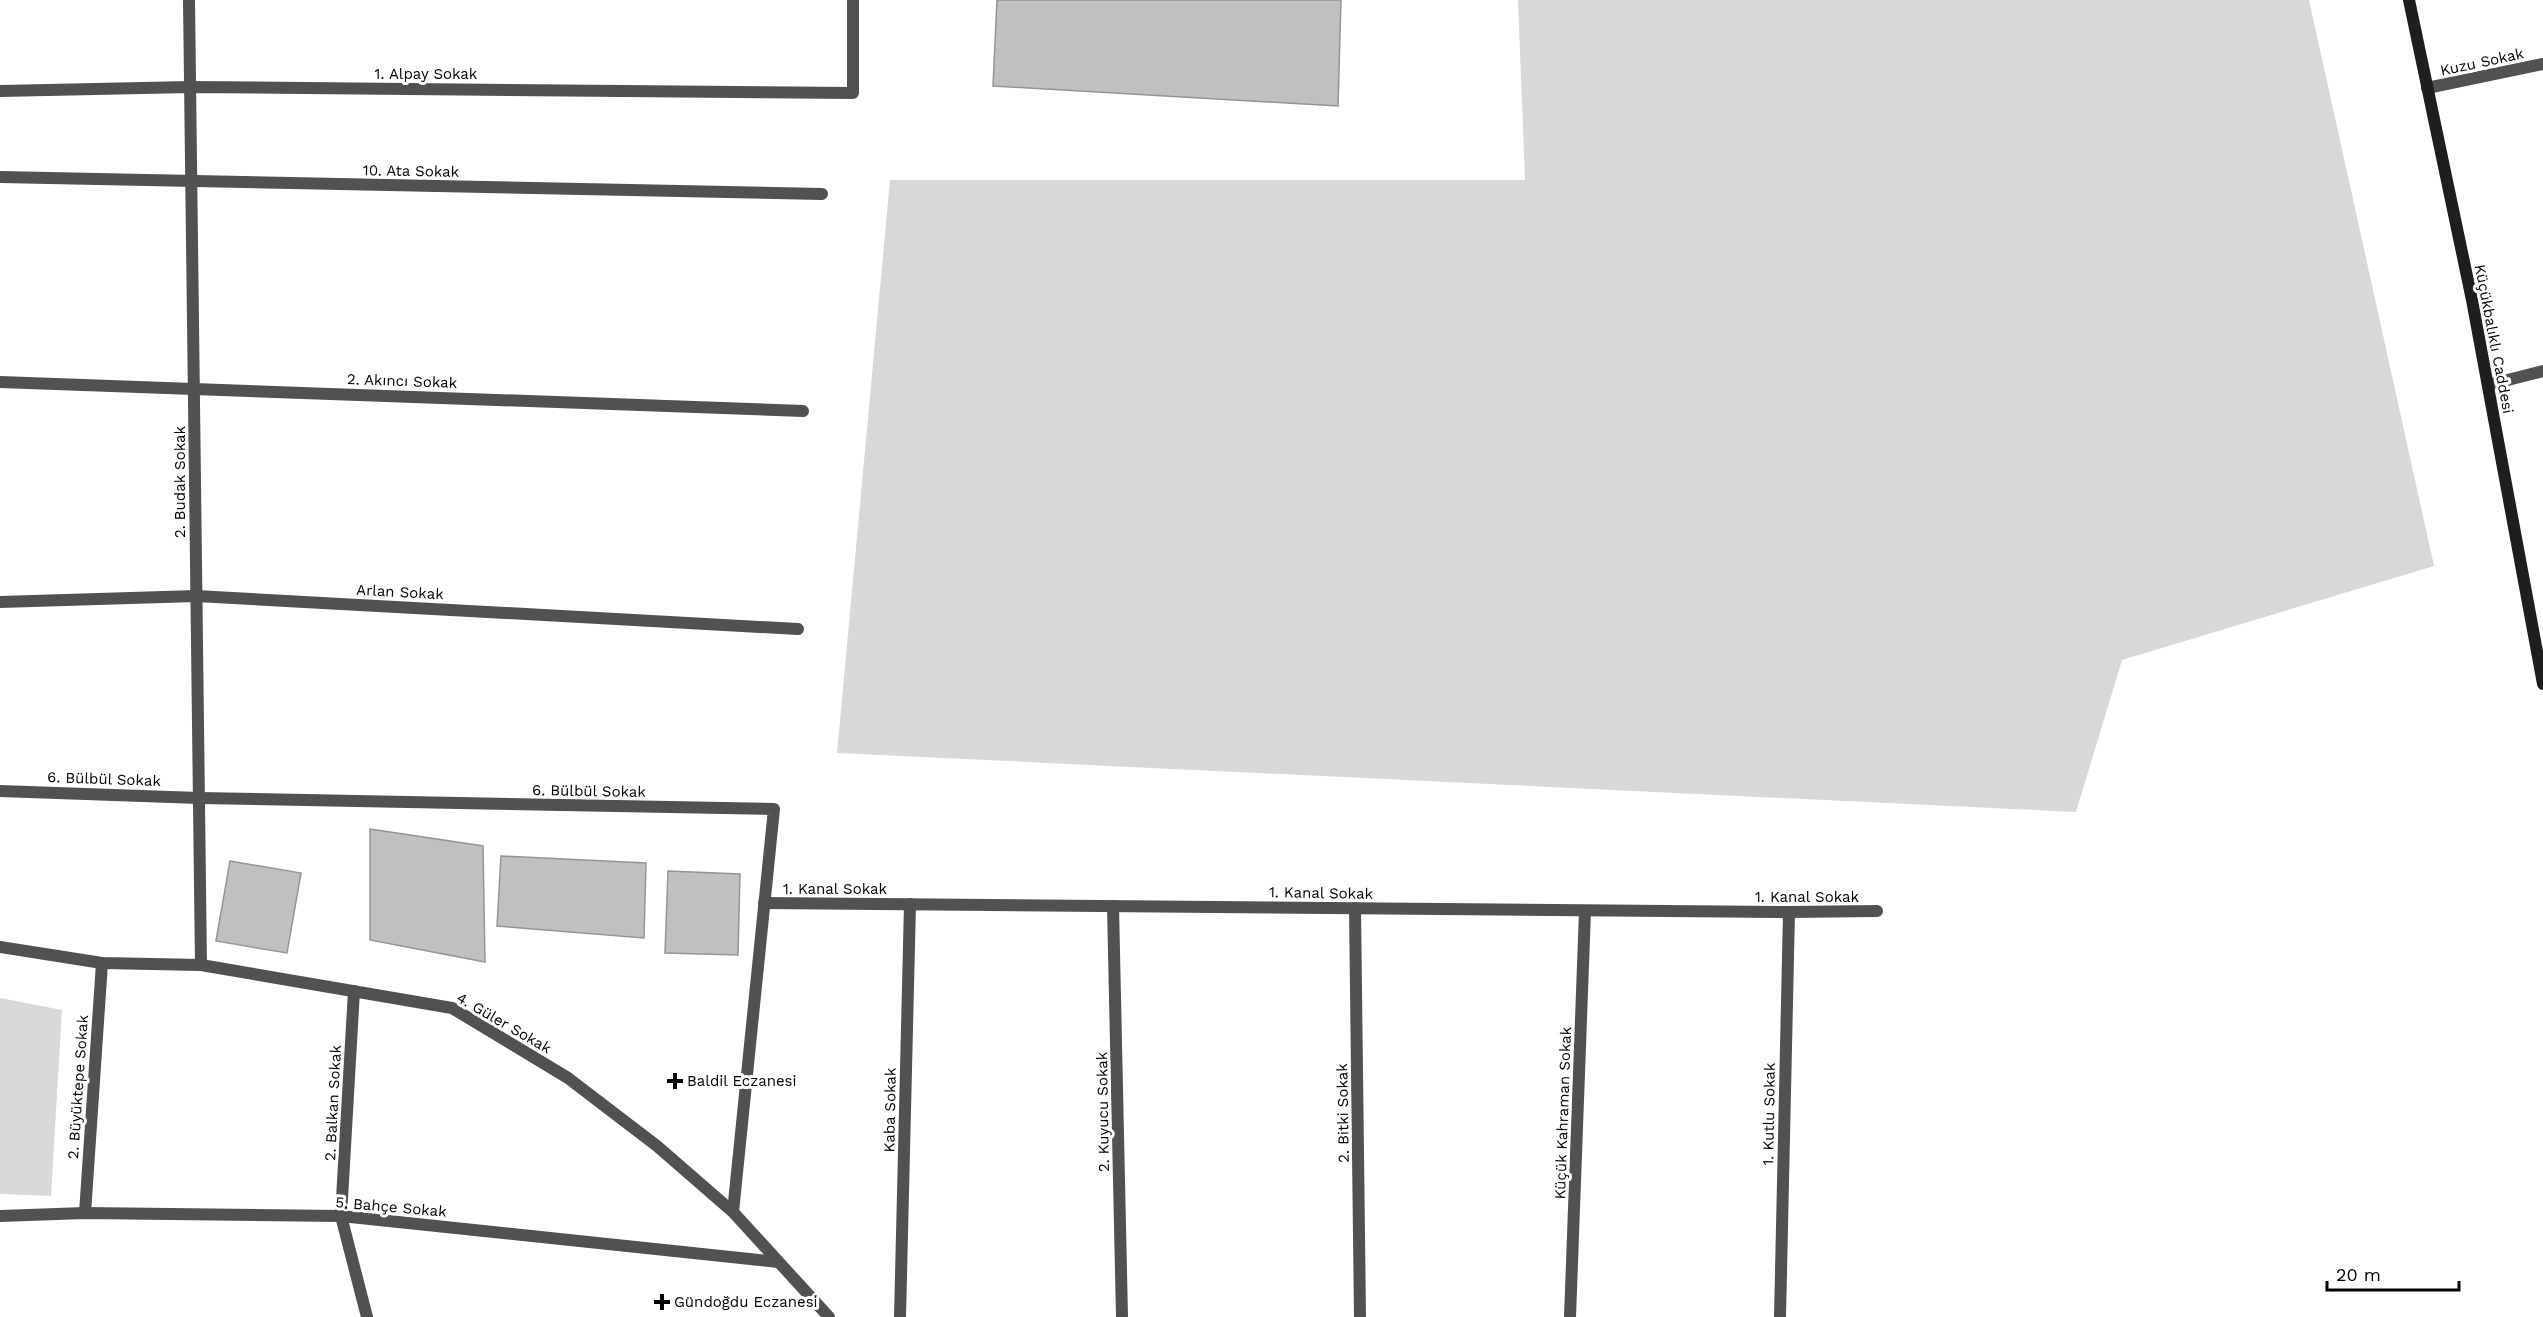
<svg xmlns="http://www.w3.org/2000/svg" width="2543" height="1317" font-family="'Work Sans',sans-serif">
<rect width="100%" height="100%" fill="#fff"/>
<g fill="#d8d8d8">
<polygon points="1518,0 2309,0 2434,566 2122,660 2076,812 837,753 890,180 1525,180"/>
<polygon points="0,998 62,1010 51,1196 0,1194"/>
</g>
<g fill="#c0c0c0" stroke="#959595" stroke-width="1.5">
<polygon points="997,0 1341,0 1338,106 993,86"/>
<polygon points="370,829 483,846 485,962 370,940"/>
<polygon points="501,856 646,863 644,938 497,926"/>
<polygon points="230,861 301,873 287,953 216,941"/>
<polygon points="668,871 740,874 738,955 665,953"/>
</g>
<g fill="none" stroke-linecap="round" stroke-linejoin="round">
<g stroke="#515151" stroke-width="12">
<polyline points="189,0 201,965"/>
<polyline points="2427,88 2543,64"/>
<polyline points="0,91 190,87 853,93 853,0"/>
<polyline points="0,177 822,194"/>
<polyline points="0,382 803,411"/>
<polyline points="2488,385 2543,371"/>
<polyline points="0,602 196,596 798,629"/>
<polyline points="0,791 199,798 774,809 733,1212"/>
<polyline points="764,903 1789,912 1877,911"/>
<polyline points="1113,906 1122,1317"/>
<polyline points="1355,908 1360,1317"/>
<polyline points="0,947 102,963 201,965 452,1008 568,1078 657,1146 733,1212 829,1317"/>
<polyline points="354,991 341,1216 367,1317"/>
<polyline points="85,1213 102,963"/>
<polyline points="0,1216 85,1213 341,1216 778,1262"/>
<polyline points="900,1317 910,904"/>
<polyline points="1570,1317 1585,911"/>
<polyline points="1780,1317 1789,912"/>
</g>
<polyline stroke="#1e1e1e" stroke-width="12" points="2409,0 2472,300 2543,684"/>
</g>
<g fill="#000" stroke="#fff" stroke-width="2">
<path d="M672 1072h6v6h6v6h-6v6h-6v-6h-6v-6h6z"/>
<path d="M659 1293h6v6h6v6h-6v6h-6v-6h-6v-6h6z"/>
</g>
<g text-anchor="middle" dominant-baseline="central" stroke-width="6" stroke-linejoin="round" paint-order="stroke">
<g font-size="15" fill="#000" stroke="#fff">
<text transform="translate(2482 62) rotate(-12)">Kuzu Sokak</text>
<text x="426" y="74">1. Alpay Sokak</text>
<text transform="translate(411 171) rotate(1)">10. Ata Sokak</text>
<text transform="translate(2494 339) rotate(79)">Küçükbalıklı Caddesi</text>
<text transform="translate(402 381) rotate(2)">2. Akıncı Sokak</text>
<text transform="translate(180 482) rotate(-90)">2. Budak Sokak</text>
<text transform="translate(400 592) rotate(3)">Arlan Sokak</text>
<text transform="translate(104 779) rotate(2)">6. Bülbül Sokak</text>
<text transform="translate(589 791) rotate(1)">6. Bülbül Sokak</text>
<text x="835" y="889">1. Kanal Sokak</text>
<text transform="translate(1321 893) rotate(1)">1. Kanal Sokak</text>
<text x="1807" y="897">1. Kanal Sokak</text>
<text transform="translate(504 1023) rotate(30)">4. Güler Sokak</text>
<text transform="translate(78 1087) rotate(-86)">2. Büyüktepe Sokak</text>
<text transform="translate(333 1103) rotate(-87)">2. Balkan Sokak</text>
<text transform="translate(890 1110) rotate(-89)">Kaba Sokak</text>
<text transform="translate(1103 1112) rotate(-91)">2. Kuyucu Sokak</text>
<text transform="translate(1343 1113) rotate(-91)">2. Bitki Sokak</text>
<text transform="translate(1563 1113) rotate(-88)">Küçük Kahraman Sokak</text>
<text transform="translate(1769 1114) rotate(-89)">1. Kutlu Sokak</text>
<text transform="translate(391 1207) rotate(5)">5. Bahçe Sokak</text>
</g>
<g font-size="15" fill="#000" stroke="#fff" text-anchor="start">
<text x="687" y="1081">Baldil Eczanesi</text>
<text x="674" y="1302">Gündoğdu Eczanesi</text>
</g>
</g>
<path d="M2327 1281v9h132v-9" fill="none" stroke="#000000" stroke-width="3"/>
<text x="2336" y="1281" font-size="18" fill="#000000" stroke="#ffffff" stroke-width="4.5" paint-order="stroke">20 m</text>
</svg>
